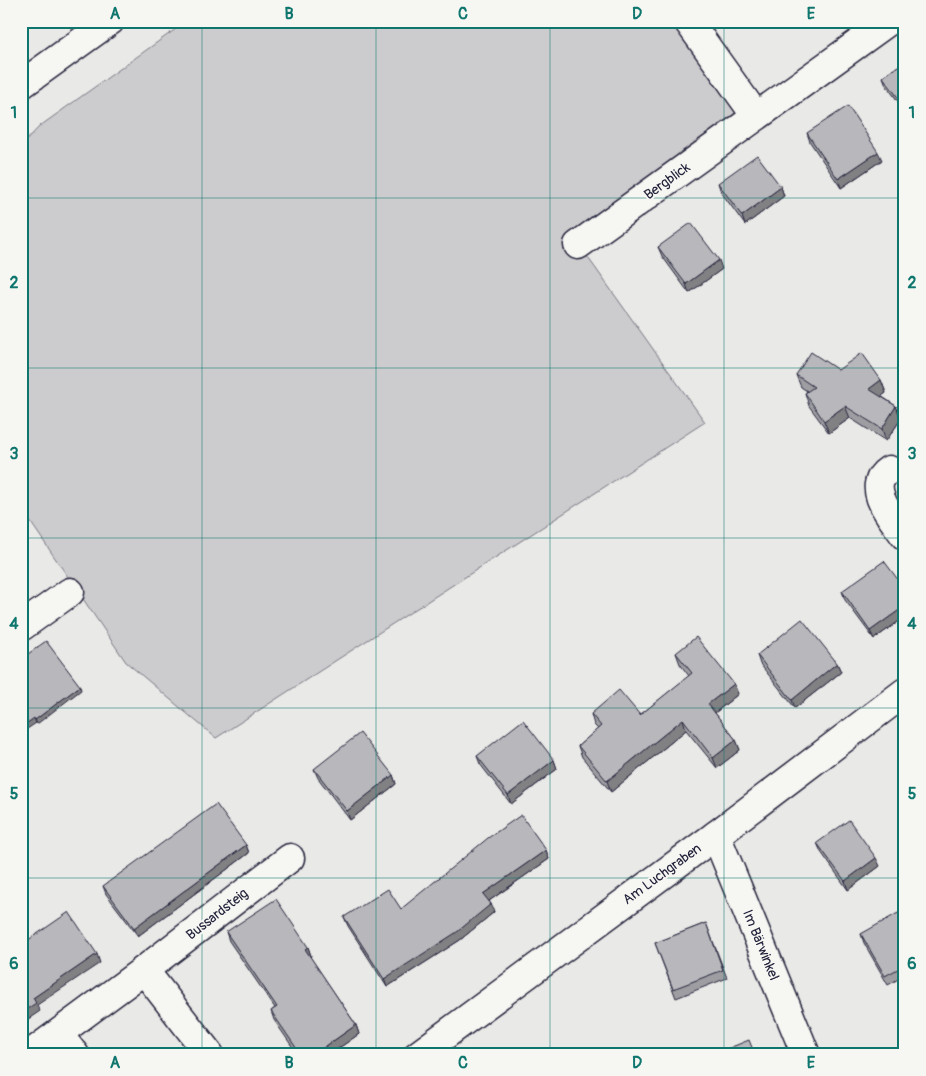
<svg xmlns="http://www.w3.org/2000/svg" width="926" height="1076" font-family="Pangolin,sans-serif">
<rect width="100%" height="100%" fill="#e9e9e7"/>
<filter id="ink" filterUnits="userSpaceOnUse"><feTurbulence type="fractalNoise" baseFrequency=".02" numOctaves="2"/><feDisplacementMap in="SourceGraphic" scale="10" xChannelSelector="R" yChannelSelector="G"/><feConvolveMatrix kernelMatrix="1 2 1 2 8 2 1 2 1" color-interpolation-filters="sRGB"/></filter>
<g filter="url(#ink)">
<polygon fill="#ccccce" stroke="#777784" points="187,21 688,21 756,116 579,245 705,422 216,738 126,662 21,508 21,146 40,126"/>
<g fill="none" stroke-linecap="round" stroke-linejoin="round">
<g stroke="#22223b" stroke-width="31">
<g id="minor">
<polyline points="688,21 756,116"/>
<polyline points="21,85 110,21"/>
<polyline points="578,245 889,21"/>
<path d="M889,470C863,487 893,519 905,536"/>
<polyline points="21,627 70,592"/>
<polyline points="716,835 806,1055"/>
<polyline points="144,970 210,1055"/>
<polyline points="58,1034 75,1055"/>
<polyline points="29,1055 144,970 290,858"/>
<polyline points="418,1055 716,835 905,692"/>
</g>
</g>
<use href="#minor" stroke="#f6f6f2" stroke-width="28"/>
</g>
<g fill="#9e9ea2" stroke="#22223b">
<polygon points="905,61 905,111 886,85 883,77"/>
<polygon points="807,133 882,160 841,188 810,142"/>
<polygon points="718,183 781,187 784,196 745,225 721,192"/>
<polygon points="658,247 722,269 689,293 662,256"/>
<polygon points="838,370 881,380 886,393 881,396 896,406 901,419 886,441 850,418 829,433 809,406 805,393 807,391 801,387 796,375"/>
<polygon points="905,589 905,617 874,639 845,600 842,591"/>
<polygon points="676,653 734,684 738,694 715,713 736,740 740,750 717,768 686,730 611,792 582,757 578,746 598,729 594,725 591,714 640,715 689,676 680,664"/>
<polygon points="757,655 837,663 841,672 795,708 760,664"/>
<polygon points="477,756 554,760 557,769 511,804 480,764"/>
<polygon points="314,769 393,775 396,784 350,820 318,778"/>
<polygon points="817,843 880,866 848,890 821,852"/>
<polygon points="246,845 249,853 138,936 106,894 103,886"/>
<polygon points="546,850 549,859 489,901 491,904 494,912 460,940 387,987 348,926 344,917 401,909"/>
<polygon points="706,923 727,978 676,998 655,943"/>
<polygon points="905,924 905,975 888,985 864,943 861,934"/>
<polygon points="226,932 308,947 311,956 310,957 356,1025 359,1034 329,1055 298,1055 274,1020 271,1011 275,1008 229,941"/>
</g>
<g fill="#818184" stroke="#22223b">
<polygon points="878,152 882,160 841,188 838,179"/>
<polygon points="781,187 784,196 745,225 742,216"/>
<polygon points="719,260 722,269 689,293 686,284"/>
<polygon points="881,380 886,393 874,402 869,389"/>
<polygon points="845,406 850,418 829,433 824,421"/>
<polygon points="896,406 901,419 886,441 882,429"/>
<polygon points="905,606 905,617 874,639 870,631"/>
<polygon points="837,663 841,672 795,708 792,700"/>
<polygon points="734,684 738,694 712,715 708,704"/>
<polygon points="80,686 81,690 37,724 35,720"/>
<polygon points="34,718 36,723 21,733 21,728"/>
<polygon points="683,719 686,730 611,792 607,781"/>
<polygon points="736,740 740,750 717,768 713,758"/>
<polygon points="554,760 557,769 511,804 508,795"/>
<polygon points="393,775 396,784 350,820 347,811"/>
<polygon points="246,845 249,853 138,936 134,928"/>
<polygon points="546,850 549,859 486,903 483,894"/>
<polygon points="876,858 880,866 848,890 845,881"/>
<polygon points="491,904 494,912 460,940 387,987 384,979"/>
<polygon points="308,947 311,956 308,958 305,949"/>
<polygon points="97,954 100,963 37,1005 40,1011 21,1024 21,1013 33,998"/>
<polygon points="356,1025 359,1034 329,1055 313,1055"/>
</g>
<g fill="#b8b8bc" stroke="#22223b">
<polygon points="905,61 905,107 883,77"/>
<polygon points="848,106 878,152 838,179 807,133"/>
<polygon points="757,155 781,187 742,216 718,183"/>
<polygon points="691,223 719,260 686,284 658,247"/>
<polygon points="811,352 838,370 862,353 881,380 869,389 896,406 882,429 845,406 824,421 805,393 814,387 796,375"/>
<polygon points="884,561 905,589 905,606 870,631 842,591"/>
<polygon points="802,619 837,663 792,700 757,655"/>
<polygon points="696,637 734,684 708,704 736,740 713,758 683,719 607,781 578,746 601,726 591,714 619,690 640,715 692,673 676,653"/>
<polygon points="46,641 80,686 35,720 34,718 21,728 21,659"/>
<polygon points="523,720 554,760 508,795 477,756"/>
<polygon points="360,733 393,775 347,811 314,769"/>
<polygon points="216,804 246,845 134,928 103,886"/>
<polygon points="521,815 546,850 483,894 491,904 457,932 384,979 344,917 388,889 401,909 488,838"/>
<polygon points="849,820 876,858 845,881 817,843"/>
<polygon points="276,899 308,947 305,949 356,1025 313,1055 301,1055 271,1011 277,1007 226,932"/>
<polygon points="69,912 97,954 33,998 36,1003 21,1013 21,945"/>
<polygon points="898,913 905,924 905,965 885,976 861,934"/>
<polygon points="706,923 723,970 673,989 655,943"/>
<polygon points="749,1040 755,1055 712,1055"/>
<polygon points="515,1052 517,1055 510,1055"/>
</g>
</g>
<path fill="none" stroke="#0f766e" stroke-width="1" stroke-opacity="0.55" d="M202,21V1055M376,21V1055M550,21V1055M724,21V1055M21,198H905M21,368H905M21,538H905M21,708H905M21,878H905"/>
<g text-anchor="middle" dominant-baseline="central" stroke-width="4" stroke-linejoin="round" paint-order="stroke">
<g font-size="14" fill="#22223b" stroke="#f6f6f2">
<text transform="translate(667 181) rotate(-36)">Bergblick</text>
<text transform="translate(662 874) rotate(-36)">Am Luchgraben</text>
<text transform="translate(217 914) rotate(-38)">Bussardsteig</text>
<text transform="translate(761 945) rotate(68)">Im Bärwinkel</text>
</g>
</g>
<rect width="926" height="1076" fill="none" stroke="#f6f6f2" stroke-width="55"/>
<rect x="28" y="28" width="870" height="1020" fill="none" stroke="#0f766e" stroke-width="2"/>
<g font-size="16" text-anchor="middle" font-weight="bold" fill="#0f766e">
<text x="115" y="19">A</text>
<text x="289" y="19">B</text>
<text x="463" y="19">C</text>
<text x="637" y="19">D</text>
<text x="811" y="19">E</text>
<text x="14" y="118">1</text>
<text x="912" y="118">1</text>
<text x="14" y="288">2</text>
<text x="912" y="288">2</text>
<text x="14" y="459">3</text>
<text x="912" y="459">3</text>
<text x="14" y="629">4</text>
<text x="912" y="629">4</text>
<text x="14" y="799">5</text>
<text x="912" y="799">5</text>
<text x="14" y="969">6</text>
<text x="912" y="969">6</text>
<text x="115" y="1068">A</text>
<text x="289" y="1068">B</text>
<text x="463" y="1068">C</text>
<text x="637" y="1068">D</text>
<text x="811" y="1068">E</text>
</g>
</svg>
